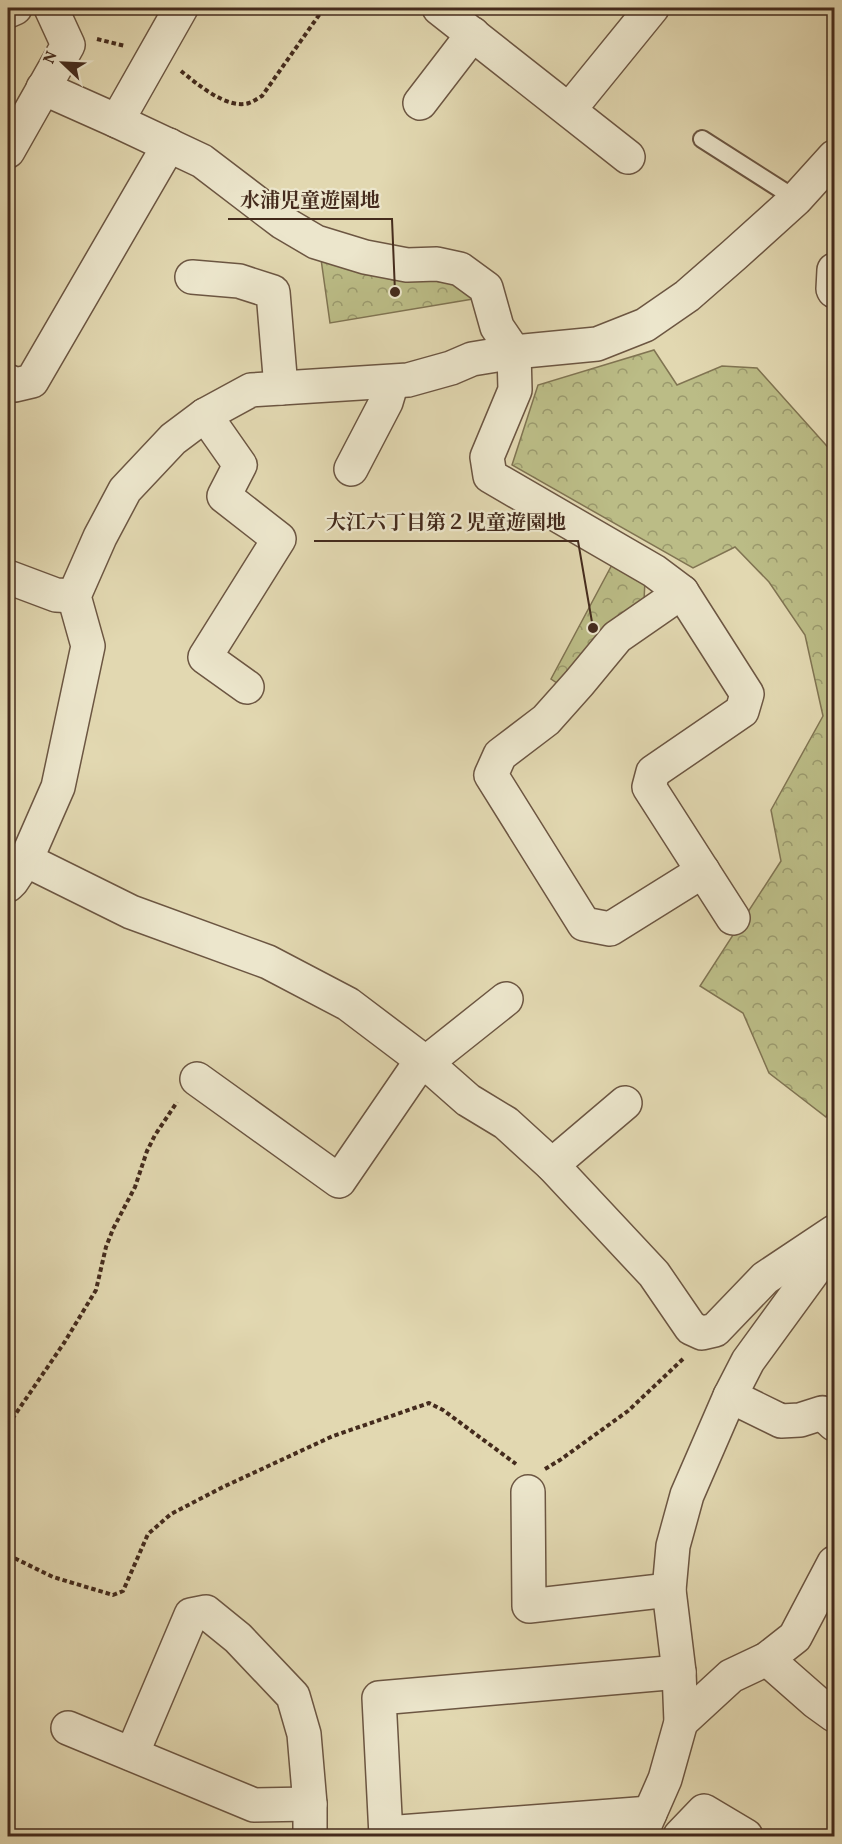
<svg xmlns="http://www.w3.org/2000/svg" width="842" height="1844" font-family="Vollkorn,'Noto Serif JP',serif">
<defs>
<pattern id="forest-crowns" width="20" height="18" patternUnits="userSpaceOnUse" patternTransform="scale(1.5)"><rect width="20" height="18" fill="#bbbc86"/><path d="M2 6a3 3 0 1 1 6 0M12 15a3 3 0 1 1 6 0" fill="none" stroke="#9a996d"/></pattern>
</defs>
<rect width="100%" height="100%" fill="#e2d8b1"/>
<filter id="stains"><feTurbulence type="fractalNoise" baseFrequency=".00333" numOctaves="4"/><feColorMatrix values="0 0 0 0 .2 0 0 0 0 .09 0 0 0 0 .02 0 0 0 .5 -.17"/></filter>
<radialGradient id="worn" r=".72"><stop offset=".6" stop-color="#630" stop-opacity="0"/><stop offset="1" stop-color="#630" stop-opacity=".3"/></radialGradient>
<g fill="url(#forest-crowns)" stroke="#807452" stroke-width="1.5">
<polygon points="321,259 393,280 428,280 455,284 473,299 330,323"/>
<polygon points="654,350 677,385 722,366 757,368 834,454 834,1099 826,1117 769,1073 743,1013 700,986 781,861 771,810 823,716 805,635 769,582 735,547 693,568 512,465 538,385"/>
<polygon points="614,561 645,580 644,601 560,685 551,679"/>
</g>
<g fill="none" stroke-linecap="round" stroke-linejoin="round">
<g stroke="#6c5642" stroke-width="20">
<polyline id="lane" points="702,139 796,199"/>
</g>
<g stroke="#6c5642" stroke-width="36">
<g id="street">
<polyline points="439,8 628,157"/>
<polyline points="8,11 15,8"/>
<polyline points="43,88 117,121 202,161 282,222 316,242 365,257 407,265 437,264 460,269 486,288 497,327 514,352 515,390 487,457 490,476 654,571 682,592 747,694 742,711 653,772 649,787 733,918"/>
<polyline points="420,103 473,34"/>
<polyline points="569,110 652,8"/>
<polyline points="117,121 181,8"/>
<polyline points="8,151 68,45 51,8"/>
<polyline points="834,270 833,289 834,291"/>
<polyline points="192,277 239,281 273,292 281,388"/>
<polyline points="8,381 15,385 32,381 169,145"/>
<polyline points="205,415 240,465 224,496 279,539 205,657 247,687"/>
<polyline points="351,469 386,402 392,382"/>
<polyline points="8,577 56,595 74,596"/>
<polyline points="682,592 617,637 579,683 546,720 500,755 491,775 584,924 610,929 703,871"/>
<polyline points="26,860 131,912 268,962 348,1004 426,1063 468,1100 506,1123 552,1165 654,1274 691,1328 702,1333 715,1330 765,1278 834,1232"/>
<polyline points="8,885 12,881 26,860 58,787 88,646 74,596 100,537 125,490 173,439 205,415 251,390 408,380 451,368 472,359 514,352 597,344 645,325 687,296 734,255 796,199 834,157"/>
<polyline points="197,1079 339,1181 413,1073 506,999"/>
<polyline points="552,1165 625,1103"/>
<polyline points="730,1396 781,1421 800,1420 822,1413 834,1424"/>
<polyline points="528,1492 529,1606 669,1590"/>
<polyline points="767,1659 816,1702 834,1715"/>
<polyline points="681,1722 731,1676 767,1659 795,1637 834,1563"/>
<polyline points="68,1728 254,1805 310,1804"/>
<polyline points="132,1754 191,1615 206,1612 238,1638 293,1696 304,1734 310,1804 310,1836"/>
<polyline points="386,1833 650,1813"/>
<polyline points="386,1836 379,1698 679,1672"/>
<polyline points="640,1836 665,1779 681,1722 679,1672 669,1590 673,1546 687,1495 730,1396 748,1361 834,1243"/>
<polyline points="680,1836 704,1811 746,1836"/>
</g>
</g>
<g stroke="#442b1d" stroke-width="4" stroke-dasharray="4.5 3" stroke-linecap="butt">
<polyline points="97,39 125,46"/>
<path d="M181,71C196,83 227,110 249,103C253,102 258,98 262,96L324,8"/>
<polyline points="8,1425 64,1343 96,1290 106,1247 113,1229 135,1187 147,1151 155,1135 177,1102"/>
<polyline points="545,1469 560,1460 628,1411 684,1358"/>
<polyline points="8,1555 53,1577 113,1595 123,1591 148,1534 171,1514 223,1487 333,1436 429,1403 443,1410 516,1464"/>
</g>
<use href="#lane" stroke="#ece6cc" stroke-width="16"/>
<use href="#street" stroke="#ece6cc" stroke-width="33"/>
</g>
<path fill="none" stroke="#442b1d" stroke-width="2" d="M395 292L392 219H228M593 628L578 541H314"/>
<g fill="#442b1d" stroke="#ece6cc" stroke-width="2">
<circle cx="395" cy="292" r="6"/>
<circle cx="593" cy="628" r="6"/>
</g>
<g font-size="20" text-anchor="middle" font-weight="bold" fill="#442b1d" stroke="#ece6cc" stroke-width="4.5" stroke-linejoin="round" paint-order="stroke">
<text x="310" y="207">水浦児童遊園地</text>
<text x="446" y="529">大江六丁目第２児童遊園地</text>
</g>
<rect width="842" height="1844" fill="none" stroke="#e2d8b1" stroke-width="30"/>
<rect x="9" y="9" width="824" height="1826" fill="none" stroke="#442b1d" stroke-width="3"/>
<rect x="15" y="15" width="812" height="1814" fill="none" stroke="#442b1d" stroke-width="1.5"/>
<g transform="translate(63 63) rotate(293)" stroke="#ece6cc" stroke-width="4.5" paint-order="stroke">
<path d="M0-4.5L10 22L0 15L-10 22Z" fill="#442b1d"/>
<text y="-9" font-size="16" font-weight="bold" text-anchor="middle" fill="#442b1d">N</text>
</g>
<rect width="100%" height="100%" filter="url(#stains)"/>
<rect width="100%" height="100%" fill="url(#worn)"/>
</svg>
